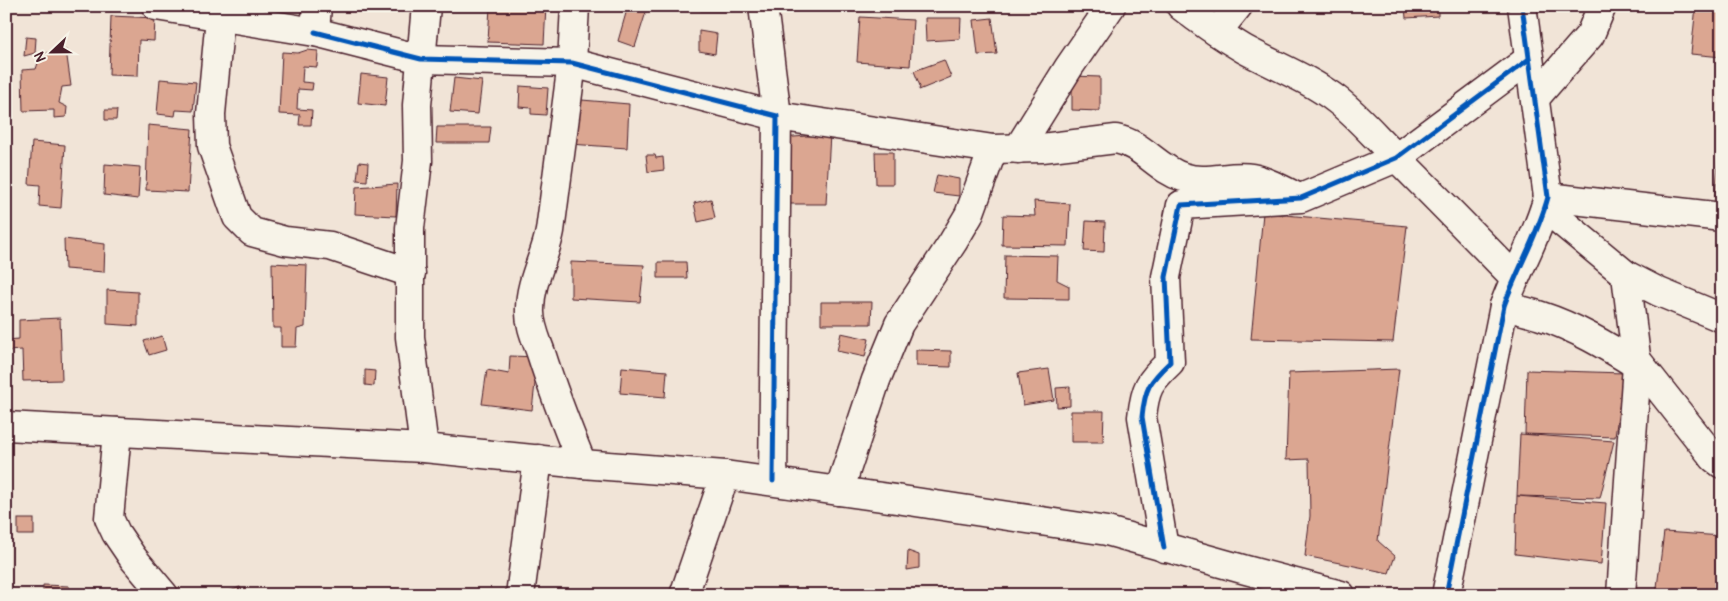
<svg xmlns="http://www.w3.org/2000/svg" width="1728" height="601" font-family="Pangolin,sans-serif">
<rect width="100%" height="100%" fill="#f1e4d7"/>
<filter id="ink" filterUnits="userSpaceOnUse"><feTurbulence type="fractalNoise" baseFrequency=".02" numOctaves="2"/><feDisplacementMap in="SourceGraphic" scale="10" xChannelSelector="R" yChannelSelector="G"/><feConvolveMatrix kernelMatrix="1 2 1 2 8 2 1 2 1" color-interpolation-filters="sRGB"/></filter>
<g filter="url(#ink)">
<g fill="#dba691" stroke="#4a1f2b">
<polygon points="490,6 546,6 544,44 488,42"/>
<polygon points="628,6 633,6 646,12 635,47 618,41"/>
<rect x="701" y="6" width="33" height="5"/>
<polygon points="1405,6 1438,6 1438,16 1406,18"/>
<polygon points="1696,6 1722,8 1722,57 1691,54"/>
<polygon points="111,16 155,18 154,41 139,40 138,76 109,75"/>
<polygon points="860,17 913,20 910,66 857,62"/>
<polygon points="925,18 961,18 960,39 926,41"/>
<polygon points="992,18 997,54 978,55 974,20"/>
<polygon points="699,31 717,34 715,54 699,51"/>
<polygon points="26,37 36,38 35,53 24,56"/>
<polygon points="66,50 71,86 62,87 59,103 67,107 66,117 54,118 54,110 23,111 22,70 36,69 41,54"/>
<polygon points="307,50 318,51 317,67 303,66 302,82 313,83 312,90 298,89 297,109 312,110 311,125 299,125 300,115 279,114 282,52 298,53"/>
<polygon points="944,60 951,77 919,90 920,86 914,71"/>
<polygon points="361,74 388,77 385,106 358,103"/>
<polygon points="1072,76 1100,77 1100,111 1072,110"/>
<polygon points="454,78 482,81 478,114 450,112"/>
<polygon points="160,79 196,82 193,111 176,110 175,116 157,114"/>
<polygon points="520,86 548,88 546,115 531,114 531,108 519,107"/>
<polygon points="570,99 629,104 627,148 570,144"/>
<polygon points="105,110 117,110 116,120 105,120"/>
<polygon points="148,125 192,129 188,192 146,190"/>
<polygon points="437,127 491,127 489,143 436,143"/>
<polygon points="1721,133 1722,133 1722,198 1715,197"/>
<polygon points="830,134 826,204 780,204 782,138"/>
<polygon points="32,142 65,145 61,208 39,206 40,185 29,184"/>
<polygon points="875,152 893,152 893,184 876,184"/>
<polygon points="646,155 655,155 656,158 663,157 664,170 648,172"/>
<polygon points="359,162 368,163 367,181 357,180"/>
<polygon points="105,164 140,167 138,199 104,195"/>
<polygon points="937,175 959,179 959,196 933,193"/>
<polygon points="397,184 396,216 355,214 356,187"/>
<polygon points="711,199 715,218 698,222 694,203"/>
<polygon points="1034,201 1070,204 1068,246 1002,245 1003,215 1035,216"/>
<polygon points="1263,213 1407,226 1393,342 1251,339"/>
<polygon points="1086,221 1105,222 1104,252 1084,251"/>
<polygon points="64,239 105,244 104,272 65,269"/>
<polygon points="1005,255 1058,256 1057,280 1069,286 1069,299 1004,298"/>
<polygon points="571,262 644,265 640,302 571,298"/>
<polygon points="658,262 686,262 687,278 658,278"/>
<polygon points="272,263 307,265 305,327 297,329 296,347 281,347 281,328 273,328"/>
<polygon points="107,290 138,292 138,326 107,324"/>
<polygon points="821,302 872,302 871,324 821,324"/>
<polygon points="60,318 62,380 23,381 22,350 6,351 6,340 19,339 19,320"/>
<polygon points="841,333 869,339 865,357 837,351"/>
<polygon points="162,336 166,350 149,355 144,341"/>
<polygon points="916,350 951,351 951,367 916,366"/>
<polygon points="510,356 538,357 532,410 482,404 487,370 509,374"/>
<polygon points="622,367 667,371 665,397 620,393"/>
<polygon points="1049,369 1054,400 1023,405 1018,373"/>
<polygon points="1399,369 1378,541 1395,556 1389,573 1305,556 1310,516 1309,459 1286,460 1289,373"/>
<polygon points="365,370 375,371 374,386 365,385"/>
<polygon points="1527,370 1624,373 1615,437 1525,434"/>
<polygon points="1070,387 1070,406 1057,407 1056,388"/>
<polygon points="1071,411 1104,411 1103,442 1071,442"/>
<polygon points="1520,434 1614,441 1600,498 1517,496"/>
<polygon points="1517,496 1606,503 1601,564 1515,554"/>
<rect x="18" y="519" width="16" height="16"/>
<polygon points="1664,532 1722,536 1722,582 1720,595 1656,595"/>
<polygon points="908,551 919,555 919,568 907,570"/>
<polygon points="43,585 69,586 69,595 43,595"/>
<polygon points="240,587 243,595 229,595 228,592"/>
</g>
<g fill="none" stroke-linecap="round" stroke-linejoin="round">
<g stroke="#4a1f2b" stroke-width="31">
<g id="minor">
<polyline points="156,6 315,32 317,6"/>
<path d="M575,6L572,63L550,231C545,258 530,281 530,309C529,324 536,339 541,353C553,391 567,427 582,464"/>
<path d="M763,6L777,116L993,149L1042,148L1116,139C1143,144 1157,169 1183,177C1207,185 1229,174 1252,178C1265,180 1283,190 1295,196"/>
<path d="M1181,6C1201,22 1222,36 1244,49C1275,66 1308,78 1337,100C1359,117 1377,139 1397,158C1436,197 1475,237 1514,277"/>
<polyline points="220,17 211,114 212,146 237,217 252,232 285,241 330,246 411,273"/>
<polyline points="315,32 421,59 572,63 777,116 773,481"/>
<polyline points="1217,32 1238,6"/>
<polyline points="1535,98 1590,35 1602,6"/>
<polyline points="1018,149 1069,67 1111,6"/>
<polyline points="1548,197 1722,217"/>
<polyline points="1545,208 1626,275 1659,292 1722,318"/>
<path d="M1504,306C1516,309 1529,312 1541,316C1575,327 1607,346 1637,365"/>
<polyline points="1636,359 1714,458 1722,464"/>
<polyline points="117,432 109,518 116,533 133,558 164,595"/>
<polyline points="424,448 410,337 410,228 418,161 417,105 426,6"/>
<polyline points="839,491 876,380 899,324 953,242 969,215 993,149"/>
<path d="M1164,548L1142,417C1145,388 1149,382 1170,362L1166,277L1181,205L1301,198L1396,158L1529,59"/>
<polyline points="520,595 538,459"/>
<polyline points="684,595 725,475"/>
<path d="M1446,595L1504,306C1517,269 1538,235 1548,197L1522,6"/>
<polyline points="1621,595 1637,365 1626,275"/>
</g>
</g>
<g stroke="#4a1f2b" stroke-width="31">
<polyline id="major" points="6,426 424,448 582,464 725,475 896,499 1107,531 1246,570 1341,595"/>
</g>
<use href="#minor" stroke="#f7f3e8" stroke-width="28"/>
<use href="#major" stroke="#f7f3e8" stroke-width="28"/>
<g stroke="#f7f3e8" stroke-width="8">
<g id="cycleway">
<polyline points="315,32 421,59 572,63 777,116 773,481"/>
<path d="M1164,548L1142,417C1145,388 1149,382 1170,362L1166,277L1181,205L1301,198L1396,158L1529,59"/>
<path d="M1446,595L1504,306C1517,269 1538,235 1548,197L1522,6"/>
</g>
</g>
<use href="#cycleway" stroke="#0057b8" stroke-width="5"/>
</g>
</g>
<rect width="1728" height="601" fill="none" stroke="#f7f3e8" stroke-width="25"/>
<rect x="12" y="12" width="1703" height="576" fill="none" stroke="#4a1f2b" stroke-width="2" filter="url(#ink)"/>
<g transform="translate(52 52) rotate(248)" stroke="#f7f3e8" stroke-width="4" paint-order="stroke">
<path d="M0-4L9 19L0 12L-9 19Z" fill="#4a1f2b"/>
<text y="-8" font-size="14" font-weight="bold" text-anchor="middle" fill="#4a1f2b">N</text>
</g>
</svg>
